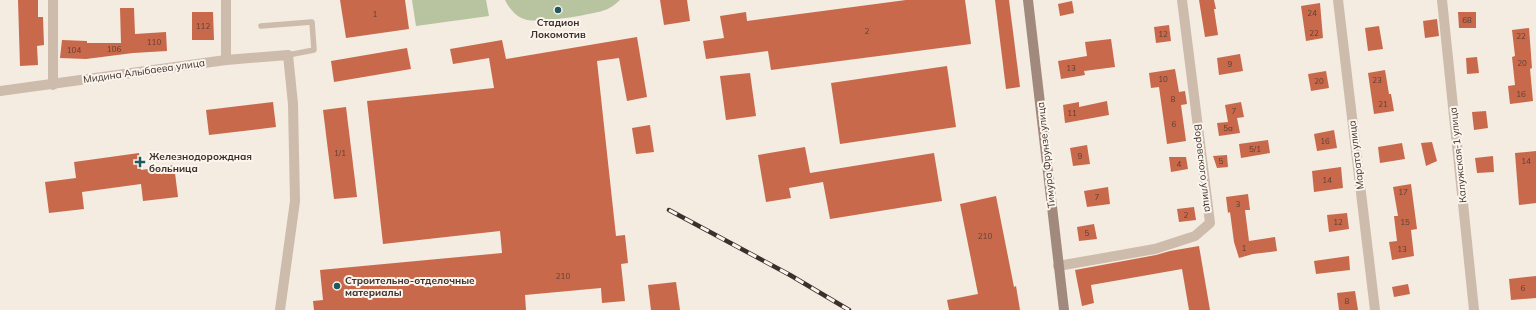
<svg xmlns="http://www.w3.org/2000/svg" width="1536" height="310" font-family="Mulish,sans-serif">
<rect width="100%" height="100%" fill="#f4ebe1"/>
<g fill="#b8c4a0">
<polygon points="412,0 486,0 489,16 416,26"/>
<path d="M505,0H620C615,5 609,9 602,11C588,15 537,24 524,19C515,16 509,8 505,0Z"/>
</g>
<g fill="#c8694b">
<polygon points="18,0 38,0 38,17 43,17 44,45 37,46 38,65 20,66"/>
<polygon points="340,0 405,0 409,29 346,38"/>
<polygon points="660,0 687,0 690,21 664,25"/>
<polygon points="906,0 965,0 971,44 771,70 768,51 706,59 703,41 724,38 720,16 746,12 747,21"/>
<polygon points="995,0 1009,0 1020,87 1006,89"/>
<polygon points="1199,0 1214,0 1216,9 1214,9 1218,35 1205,37"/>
<polygon points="1072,1 1074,13 1060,16 1058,4"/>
<polygon points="1320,3 1323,38 1306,41 1301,6"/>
<polygon points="120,8 134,8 135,34 166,32 167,51 133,53 86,59 60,58 62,40 87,41 87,43 121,43"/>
<polygon points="192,12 213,12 214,40 192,40"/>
<polygon points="1458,12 1476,12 1476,28 1459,28"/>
<polygon points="1437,19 1439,36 1425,38 1423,21"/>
<polygon points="1169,25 1171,41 1156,43 1154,27"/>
<polygon points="1379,26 1383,49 1368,51 1365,28"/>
<polygon points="1529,28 1532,68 1530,69 1533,101 1510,104 1508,86 1515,85 1512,57 1515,56 1512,30"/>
<polygon points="637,37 647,97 627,101 619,58 597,61 616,236 625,235 628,263 621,264 625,301 602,303 601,288 525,295 526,310 314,310 313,301 323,300 320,270 502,253 500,231 383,244 367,101 494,88 489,58 453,64 450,49 502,40 506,59"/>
<polygon points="1111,39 1115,67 1084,71 1085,75 1061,79 1058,61 1087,56 1085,42"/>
<polygon points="407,48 411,69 334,82 331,61"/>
<polygon points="1240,54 1243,71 1219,75 1217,58"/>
<polygon points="1477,57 1479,73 1467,74 1466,58"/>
<polygon points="947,66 956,127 840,144 831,83"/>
<polygon points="1175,69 1179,92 1185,91 1187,104 1181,105 1186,141 1167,144 1159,87 1151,88 1149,73"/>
<polygon points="1385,70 1389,94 1391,94 1394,111 1374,114 1368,73"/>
<polygon points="1326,71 1329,88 1311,91 1308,74"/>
<polygon points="750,73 756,116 726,120 720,76"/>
<polygon points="1107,101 1109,115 1065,123 1063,105 1079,102 1079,107"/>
<polygon points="273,102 276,127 209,135 206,110"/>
<polygon points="1241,102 1244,117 1237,118 1240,133 1219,136 1217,123 1228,122 1225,105"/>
<polygon points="346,107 357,197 334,199 323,110"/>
<polygon points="1486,111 1488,128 1474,130 1472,112"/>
<polygon points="650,125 654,152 636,154 632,128"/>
<polygon points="1334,130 1337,148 1317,151 1314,134"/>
<polygon points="1268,140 1270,153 1241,158 1239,144"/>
<polygon points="1432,142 1437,161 1426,166 1421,143"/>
<polygon points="1402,143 1405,159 1380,163 1378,147"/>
<polygon points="1087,145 1090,164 1073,166 1070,148"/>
<polygon points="805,147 810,173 934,153 942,201 830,219 823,182 789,188 791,198 766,202 758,155"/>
<polygon points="1536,151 1536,203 1519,205 1515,153"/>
<polygon points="139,153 141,170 174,165 178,197 143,201 141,184 82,192 84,209 49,213 45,182 76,178 74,162"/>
<polygon points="1227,155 1228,167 1217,168 1213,156"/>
<polygon points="1493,156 1494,172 1477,173 1475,158"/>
<polygon points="1169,157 1186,157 1188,169 1171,172"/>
<polygon points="1341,167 1343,188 1314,192 1312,171"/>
<polygon points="1411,184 1417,229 1411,230 1414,256 1392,260 1389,242 1397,241 1394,216 1398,216 1393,187"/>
<polygon points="1108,187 1110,204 1087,207 1084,191"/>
<polygon points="1248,194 1250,210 1245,210 1249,241 1275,237 1277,251 1253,254 1239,258 1234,242 1230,212 1228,213 1226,197"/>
<polygon points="996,196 1014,287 1016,286 1020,310 949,310 947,300 978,294 960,204"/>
<polygon points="1194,207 1196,220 1179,222 1177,209"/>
<polygon points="1347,213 1349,229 1329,232 1327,215"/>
<polygon points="1094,224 1097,239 1079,241 1077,227"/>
<polygon points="1199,246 1210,310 1189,310 1182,269 1091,285 1094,303 1082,306 1075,270 1156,255 1170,251"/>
<polygon points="1349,256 1350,270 1316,274 1314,261"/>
<polygon points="1536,276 1536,298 1511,300 1509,279"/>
<polygon points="676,282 680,310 651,310 648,285"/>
<polygon points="1408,284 1410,294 1394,297 1392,287"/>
<polygon points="1355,291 1358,310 1339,310 1337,293"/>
</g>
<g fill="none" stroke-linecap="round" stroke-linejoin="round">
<polyline stroke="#cdbbac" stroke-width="5.5" points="261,26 312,22 314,50 288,55"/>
<g stroke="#cdbbac" stroke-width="10">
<polyline points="53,0 53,85"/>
<polyline points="226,0 226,60"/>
<polyline points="1338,0 1375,310"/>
<polyline points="1442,0 1474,310"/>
<polyline points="0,91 226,60 288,55 293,104 295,201 280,310"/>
<polyline points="1058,266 1155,249 1195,236 1210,223 1182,0"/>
</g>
<polyline stroke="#a18a7d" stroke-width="10" points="1028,0 1064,310"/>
<g stroke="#3b302b" stroke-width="4.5">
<polyline id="rail" points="669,210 790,275 849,310"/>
</g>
<use href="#rail" stroke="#fbf5ee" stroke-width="3" stroke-dasharray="9" stroke-linecap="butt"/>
</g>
<g fill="#1f5a5e" stroke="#fbf5ee" stroke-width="1.5">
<circle cx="558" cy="10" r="4"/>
<path d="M138 156h4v4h4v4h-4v4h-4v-4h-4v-4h4z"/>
<circle cx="337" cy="286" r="4"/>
</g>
<g text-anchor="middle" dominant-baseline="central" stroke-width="4" stroke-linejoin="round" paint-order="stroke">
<g font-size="8" fill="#5e3e33">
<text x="1312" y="13">24</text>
<text x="375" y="14">1</text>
<text x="1467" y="20">68</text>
<text x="203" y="26">112</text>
<text x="867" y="31">2</text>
<text x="1314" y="33">22</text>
<text x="1163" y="34">12</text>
<text x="1521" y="36">22</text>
<text x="154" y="42">110</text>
<text x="114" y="49">106</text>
<text x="74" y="50">104</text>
<text x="1522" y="63">20</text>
<text x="1230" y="64">9</text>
<text x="1071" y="68">13</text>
<text x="1163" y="79">10</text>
<text x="1377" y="80">23</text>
<text x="1319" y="81">20</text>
<text x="1521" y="94">16</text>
<text x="1173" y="99">8</text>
<text x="1383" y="104">21</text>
<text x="1234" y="111">7</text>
<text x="1072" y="113">11</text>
<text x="1174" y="124">6</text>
<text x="1228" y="128">5а</text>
<text x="1325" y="141">16</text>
<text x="1255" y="149">5/1</text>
<text x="340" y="153">1/1</text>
<text x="1080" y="156">9</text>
<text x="1221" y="161">5</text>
<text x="1526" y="161">14</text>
<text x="1179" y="164">4</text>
<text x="1327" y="180">14</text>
<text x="1403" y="192">17</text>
<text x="1097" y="197">7</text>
<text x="1238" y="204">3</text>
<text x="1186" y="215">2</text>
<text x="1338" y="222">12</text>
<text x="1405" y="222">15</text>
<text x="1087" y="233">5</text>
<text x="985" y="236">210</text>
<text x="1244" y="248">1</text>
<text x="1402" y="249">13</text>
<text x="563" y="276">210</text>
<text x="1523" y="288">6</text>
<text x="1347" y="301">8</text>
</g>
<g font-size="10" font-weight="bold" fill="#3b302b" stroke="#fbf5ee" text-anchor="start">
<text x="558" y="22" text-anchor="middle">Стадион<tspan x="558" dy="12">Локомотив</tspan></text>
<text x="149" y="156">Железнодорождная<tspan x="149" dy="12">больница</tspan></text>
<text x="345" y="280">Строительно-отделочные<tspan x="345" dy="12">материалы</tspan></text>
</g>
<g font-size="10" fill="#3b302b" stroke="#fbf5ee">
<text transform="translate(144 71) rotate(-8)">Мидина Алыбаева улица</text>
<text transform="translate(1046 155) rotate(-96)">Тимура Фрунзе улица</text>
<text transform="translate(1356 155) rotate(-97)">Марата улица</text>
<text transform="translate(1458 155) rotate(-96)">Калужская-1 улица</text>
<text transform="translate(1203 168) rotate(83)">Воровского улица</text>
</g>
</g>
</svg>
